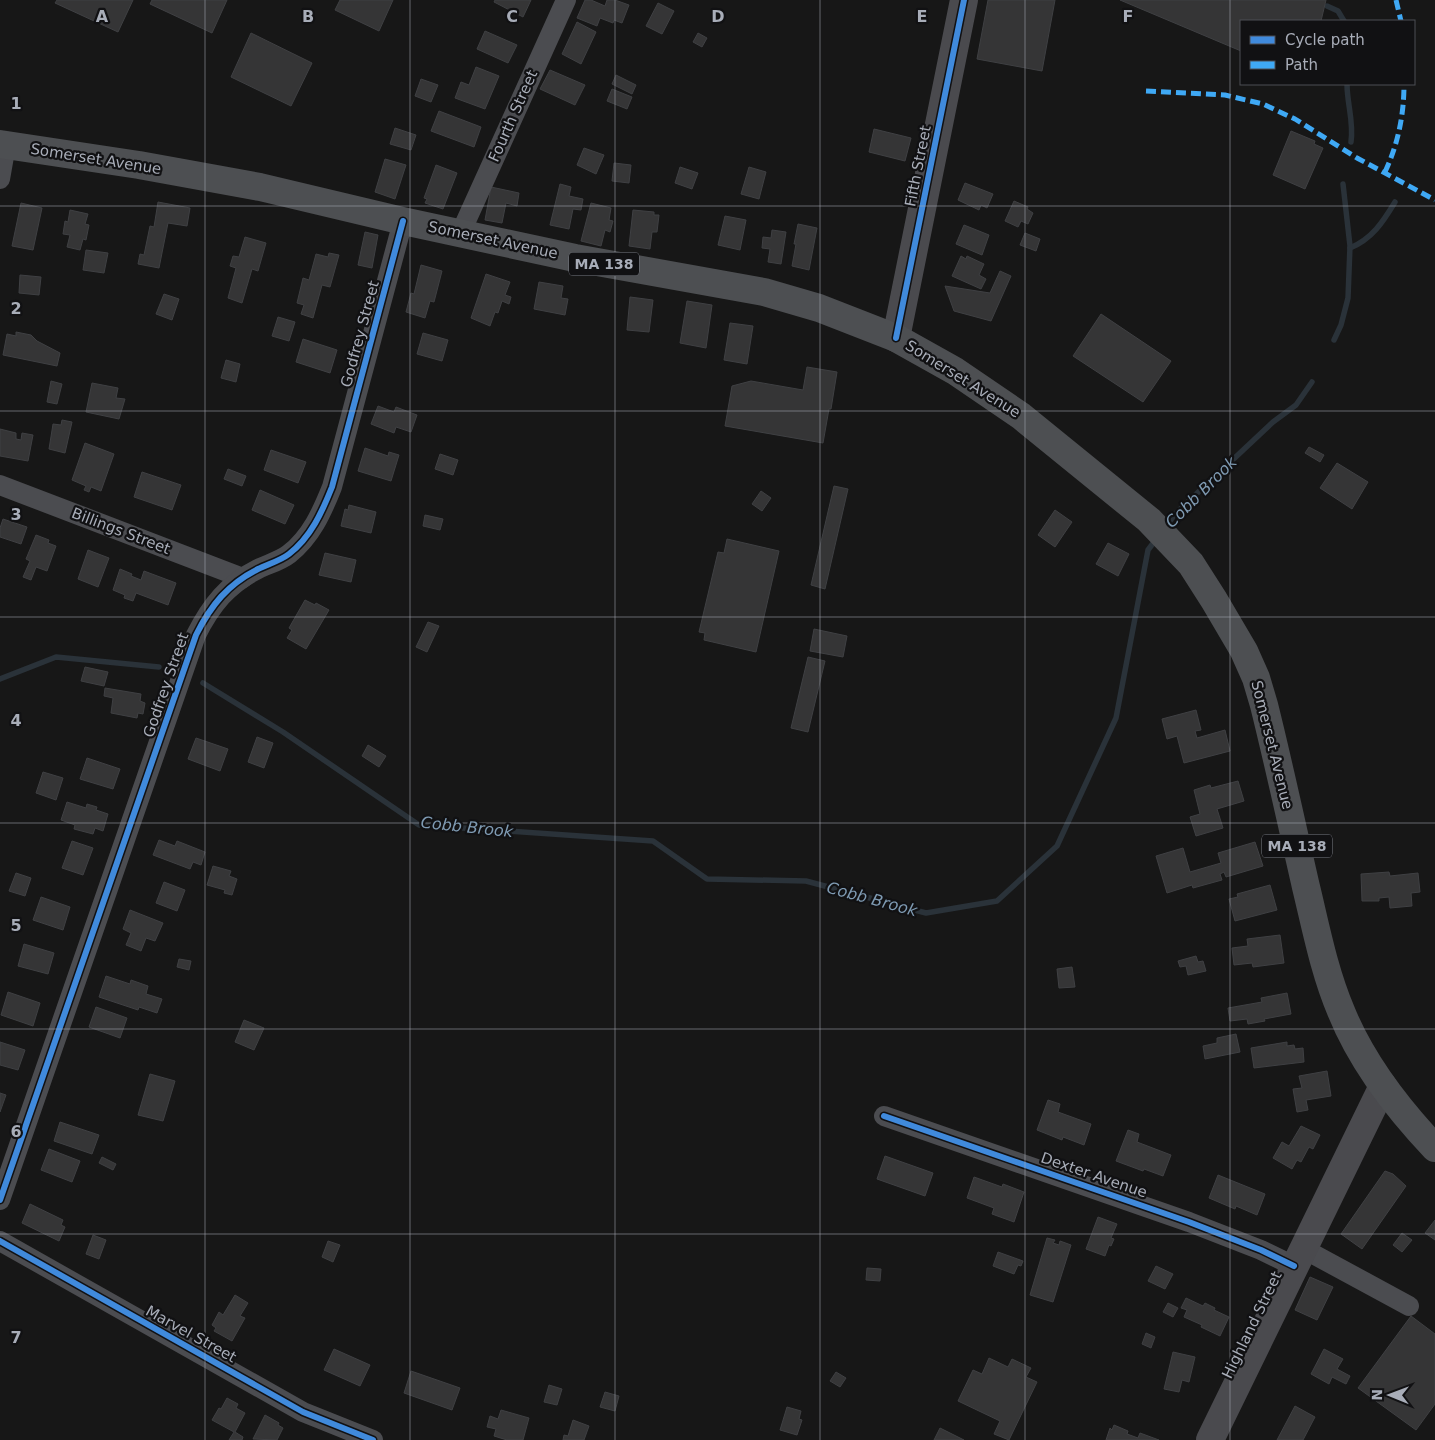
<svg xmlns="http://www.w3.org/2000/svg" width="1435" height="1440" font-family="'DejaVu Sans',sans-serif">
<rect width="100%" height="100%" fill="#171717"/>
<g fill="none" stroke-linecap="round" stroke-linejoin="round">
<g stroke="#2a3239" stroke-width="5.5">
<polyline points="1327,6 1338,11 1344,21"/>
<path d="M1347,84C1347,104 1354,122 1351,142"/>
<path d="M1350,248C1372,239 1383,222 1395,202"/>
<polyline points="1334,340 1341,325 1348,298 1350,246 1343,184"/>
<polyline points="1166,526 1176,513 1273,422 1296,405 1312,382"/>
<polyline points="0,679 56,657 159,667"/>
<polyline points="203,683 283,732 419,825 653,841 707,879 806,881 926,913 997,901 1057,846 1116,718 1148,550 1157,538"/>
</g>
</g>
<g fill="#353536" stroke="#3f4043">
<polygon points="57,0 133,0 118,32 55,3"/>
<polygon points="152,0 227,0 212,33 150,4"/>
<polygon points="340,0 393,0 379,31 335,10"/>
<polygon points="495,0 531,0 523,17 494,2"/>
<polygon points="585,0 591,0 605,6 607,0 615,0 629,5 622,23 614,20 613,23 600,18 597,26 577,18"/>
<polygon points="988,0 1055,0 1042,71 977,59"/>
<polygon points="1120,0 1326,0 1321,21 1241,21 1241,51"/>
<polygon points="658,3 674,11 662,34 646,26"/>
<polygon points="577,22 596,32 581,64 562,54"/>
<polygon points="485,31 517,45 508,63 477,49"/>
<polygon points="251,33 312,63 291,106 231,77"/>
<polygon points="698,33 707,38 702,47 693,42"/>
<polygon points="476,67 499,76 485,109 455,98 461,82 469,85"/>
<polygon points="550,70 585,85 575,105 540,89"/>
<polygon points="616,75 636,85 632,94 612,84"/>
<polygon points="421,79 438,85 431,102 415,96"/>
<polygon points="612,89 632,97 627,109 607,101"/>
<polygon points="439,111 481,127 474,147 431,131"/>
<polygon points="395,128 416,135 411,150 390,144"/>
<polygon points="874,129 911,138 905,161 869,152"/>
<polygon points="1291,131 1315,141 1314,144 1323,148 1305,189 1273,175"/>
<polygon points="584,148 604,155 596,174 577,165"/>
<polygon points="385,159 406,165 395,199 375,192"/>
<polygon points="614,163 631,165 629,183 612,181"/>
<polygon points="436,165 457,173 443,209 425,203 427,199 424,198"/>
<polygon points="680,167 698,173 692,189 675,183"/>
<polygon points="749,167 766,172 759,199 741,194"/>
<polygon points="965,183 993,194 987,208 981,205 979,210 958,200"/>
<polygon points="560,184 571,187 569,196 583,199 581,210 573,209 569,229 550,225"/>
<polygon points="491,187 519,193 517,206 506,203 502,223 485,220"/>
<polygon points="1014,201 1028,207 1027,209 1033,213 1028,224 1021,221 1018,227 1005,221"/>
<polygon points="158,202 190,208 187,226 168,223 159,268 138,264 140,254 144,255 150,226 154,227"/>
<polygon points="21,203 42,208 33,250 12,246"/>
<polygon points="591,203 611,208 609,220 613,221 610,232 605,230 601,246 581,241"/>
<polygon points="70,210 88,214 85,224 89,225 86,240 83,239 80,250 67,247 70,235 63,234 65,221 68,222"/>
<polygon points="633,210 654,212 654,215 659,215 657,232 652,232 650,249 629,246"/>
<polygon points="725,216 746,220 740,250 718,245"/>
<polygon points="798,224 817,228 809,270 792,266 796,244 794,244"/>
<polygon points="964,225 989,235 982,255 956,244"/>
<polygon points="772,230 786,232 781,264 768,262 770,249 762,248 763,237 771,238"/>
<polygon points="365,232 378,235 372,268 358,265"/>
<polygon points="1025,233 1040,239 1036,251 1020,245"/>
<polygon points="245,237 266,243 258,271 252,269 242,303 228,298 236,268 230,266 233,256 239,257"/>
<polygon points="86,250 108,253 104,273 83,270"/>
<polygon points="329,253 339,255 330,287 322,285 313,318 301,314 304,305 297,303 303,278 309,280 316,254 328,257"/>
<polygon points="961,256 966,259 967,256 984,264 979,275 986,279 981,289 952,276"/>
<polygon points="421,265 442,271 434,302 430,301 425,318 406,312 411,293 414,294"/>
<polygon points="1000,271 1011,276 991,321 954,311 945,286 990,293"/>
<polygon points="486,274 510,282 505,295 511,297 509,304 502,301 498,313 495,312 490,326 471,318"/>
<polygon points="20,275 41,277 39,295 19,293"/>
<polygon points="539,282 563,286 561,298 568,299 565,315 534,309"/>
<polygon points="164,294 179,299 172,320 156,314"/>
<polygon points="630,297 653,300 649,332 627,330"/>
<polygon points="687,301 712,305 706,348 680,343"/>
<polygon points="1101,314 1171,361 1143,402 1073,356"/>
<polygon points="278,317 295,322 289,341 272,336"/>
<polygon points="730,323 753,326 747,364 724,360"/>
<polygon points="16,332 31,335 37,341 60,353 57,366 3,355 7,334 16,336"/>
<polygon points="423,333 448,340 442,361 417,354"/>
<polygon points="303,339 337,350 330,373 296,362"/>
<polygon points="226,360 240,364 236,382 221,378"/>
<polygon points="807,367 837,372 831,409 829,409 823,443 725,426 732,386 751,381 803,390"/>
<polygon points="51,381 62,384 57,404 47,402"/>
<polygon points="92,383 118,388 116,398 125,399 119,419 86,412"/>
<polygon points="378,406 394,412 396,407 417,415 411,432 396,427 394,433 371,424"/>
<polygon points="62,420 72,422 65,453 49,449 53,424 61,425"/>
<polygon points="0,429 16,433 16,439 21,440 22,433 33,435 28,461 0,456"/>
<polygon points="85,443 114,454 101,491 91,487 89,492 84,490 86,486 72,480"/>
<polygon points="1309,447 1324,455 1320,462 1305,453"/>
<polygon points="365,448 388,456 389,452 399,455 391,481 358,471"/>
<polygon points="271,450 306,462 298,483 264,470"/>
<polygon points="440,454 458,460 453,475 435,469"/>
<polygon points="1337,463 1368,482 1352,509 1320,488"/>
<polygon points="228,469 246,476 242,486 224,479"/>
<polygon points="142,472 181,485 172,510 134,497"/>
<polygon points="834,486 848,489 825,589 811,585"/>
<polygon points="260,490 294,505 285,524 252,510"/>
<polygon points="761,491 771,498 762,511 752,504"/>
<polygon points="349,505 376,512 371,533 341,526 345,509 348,510"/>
<polygon points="1055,510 1072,522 1055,547 1038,535"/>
<polygon points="425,515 443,519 440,530 423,526"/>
<polygon points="3,519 27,527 21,544 0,537 0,528"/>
<polygon points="36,535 49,540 48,543 56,546 47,571 36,567 31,580 23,577 30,561 26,559"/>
<polygon points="727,539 779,551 756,652 704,640 705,633 699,632 718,552 724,553"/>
<polygon points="1108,543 1129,554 1118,576 1096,564"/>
<polygon points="88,550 109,558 98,587 78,579"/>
<polygon points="325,553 356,560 351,582 319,575"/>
<polygon points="120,569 132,574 131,576 141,580 144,571 176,583 168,605 136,593 133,601 124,598 125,595 113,590"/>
<polygon points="305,600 315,605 316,603 329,610 306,649 287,638 292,630 289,628"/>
<polygon points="428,622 439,626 427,652 416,647"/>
<polygon points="814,629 847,636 843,657 810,651"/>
<polygon points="808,657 825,661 808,732 791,728"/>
<polygon points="85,667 108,672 104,686 81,681"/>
<polygon points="105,688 141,694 140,701 145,703 143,714 138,713 137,718 111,713 113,698 104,696"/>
<polygon points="1196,710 1201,730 1195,731 1197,738 1225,730 1230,751 1184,763 1177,736 1167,739 1162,719"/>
<polygon points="257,737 273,743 264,768 248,762"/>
<polygon points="196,738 228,749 220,771 188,759"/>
<polygon points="368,745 386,756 379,767 362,756"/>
<polygon points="87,758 120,769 113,789 80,779"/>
<polygon points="43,772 63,778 56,800 36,793"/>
<polygon points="1238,781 1244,801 1217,809 1223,828 1196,836 1190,817 1200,814 1194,790 1210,785 1211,788"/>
<polygon points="67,802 86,808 87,804 97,807 96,810 108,814 103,831 95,828 93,834 74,829 75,825 61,820"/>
<polygon points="159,840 175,846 177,841 205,852 201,865 193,862 190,869 153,855"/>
<polygon points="72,841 93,848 83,875 62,868"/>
<polygon points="1255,842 1263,866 1226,877 1224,872 1220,874 1222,880 1193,888 1192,885 1167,893 1156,856 1183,848 1190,872 1221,863 1218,853"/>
<polygon points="213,866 231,871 229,876 237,879 232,895 224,893 225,890 207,885"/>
<polygon points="1389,872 1390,876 1418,873 1420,892 1411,893 1412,906 1390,908 1389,897 1379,898 1379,901 1362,901 1361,874"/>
<polygon points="16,873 31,878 25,896 9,891"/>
<polygon points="164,882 185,890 177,911 156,903"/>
<polygon points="1270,885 1277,910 1235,921 1229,899 1238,897 1237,894"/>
<polygon points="41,897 70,907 63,930 33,920"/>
<polygon points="130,910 163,923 155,941 146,938 141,951 126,945 131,933 123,929"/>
<polygon points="1280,935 1284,963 1253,967 1252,963 1234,965 1232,948 1248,946 1247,939"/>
<polygon points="24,944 54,953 48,974 18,966"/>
<polygon points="1196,956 1198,962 1203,961 1206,971 1188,975 1186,966 1180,967 1178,961"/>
<polygon points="179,959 191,961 189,970 177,967"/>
<polygon points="1072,967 1075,987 1059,988 1057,969"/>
<polygon points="106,976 130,984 131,980 148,986 146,994 162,999 157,1013 139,1007 138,1010 99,997"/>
<polygon points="8,992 40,1003 33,1026 1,1015"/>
<polygon points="1287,993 1291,1014 1264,1019 1265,1021 1248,1024 1247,1019 1230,1021 1228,1008 1262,1002 1261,998"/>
<polygon points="96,1007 127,1018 120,1038 89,1027"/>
<polygon points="244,1020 264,1028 254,1050 235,1042"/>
<polygon points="1236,1034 1240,1052 1205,1059 1203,1046 1217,1043 1217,1038"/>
<polygon points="0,1042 25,1050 18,1070 0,1065"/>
<polygon points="1287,1042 1287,1046 1294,1045 1295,1049 1303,1048 1304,1062 1254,1068 1251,1048"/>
<polygon points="1327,1071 1331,1096 1306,1100 1308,1110 1297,1112 1293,1089 1302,1088 1299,1076"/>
<polygon points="150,1074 175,1081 163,1121 138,1115"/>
<polygon points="0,1093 6,1095 0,1112"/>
<polygon points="1048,1100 1060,1104 1058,1112 1091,1124 1084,1145 1063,1137 1062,1140 1037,1130"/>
<polygon points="60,1122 99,1135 92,1154 54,1141"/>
<polygon points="1301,1126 1320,1135 1313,1149 1309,1147 1301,1162 1297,1160 1292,1169 1273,1158 1282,1142 1289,1146"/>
<polygon points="1128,1130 1139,1134 1137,1142 1171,1155 1163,1176 1144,1169 1143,1171 1116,1161"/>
<polygon points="49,1149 80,1161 72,1182 41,1170"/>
<polygon points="885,1156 933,1173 925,1196 877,1179"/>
<polygon points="102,1157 116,1164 113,1170 99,1163"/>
<polygon points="1385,1171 1393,1174 1406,1186 1362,1249 1341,1234"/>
<polygon points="1218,1175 1265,1194 1257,1215 1236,1206 1235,1209 1209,1198"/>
<polygon points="974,1177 1002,1187 1003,1184 1024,1192 1014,1222 992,1214 994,1208 967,1198"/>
<polygon points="30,1204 63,1220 61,1225 65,1227 59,1241 22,1223"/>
<polygon points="1098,1217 1117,1224 1111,1238 1114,1239 1111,1246 1109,1245 1105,1256 1086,1249"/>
<polygon points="1435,1220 1435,1240 1425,1233"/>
<polygon points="1402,1233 1412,1240 1402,1252 1393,1245"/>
<polygon points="93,1235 106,1240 99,1259 86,1254"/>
<polygon points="1047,1238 1055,1240 1053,1243 1059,1245 1060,1241 1071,1245 1053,1302 1030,1295"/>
<polygon points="328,1241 340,1245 333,1262 322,1257"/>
<polygon points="998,1252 1023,1261 1021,1266 1018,1265 1014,1274 993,1266"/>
<polygon points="1156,1266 1173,1274 1165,1289 1148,1281"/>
<polygon points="867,1268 881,1269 880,1281 866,1280"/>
<polygon points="1310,1277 1333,1287 1317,1320 1295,1310"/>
<polygon points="235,1295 248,1303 240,1316 245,1318 232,1341 214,1331 216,1328 212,1325 219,1312 223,1315"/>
<polygon points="1186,1298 1203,1306 1205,1303 1215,1308 1214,1310 1229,1317 1220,1336 1201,1327 1202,1325 1184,1317 1187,1310 1181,1308"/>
<polygon points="1168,1303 1178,1308 1173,1317 1163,1312"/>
<polygon points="1411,1316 1435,1334 1435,1404 1416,1430 1358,1388"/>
<polygon points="1146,1333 1155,1337 1151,1348 1142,1344"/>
<polygon points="334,1349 370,1365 360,1386 324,1370"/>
<polygon points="1324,1349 1343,1359 1337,1369 1350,1376 1346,1384 1332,1377 1329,1384 1311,1374"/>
<polygon points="1173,1352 1195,1357 1189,1382 1182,1380 1179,1392 1164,1389"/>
<polygon points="989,1358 1008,1367 1012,1359 1031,1368 1026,1377 1037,1382 1009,1440 994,1434 1000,1421 958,1401 973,1370 982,1374"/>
<polygon points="411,1371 460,1388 452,1410 404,1393"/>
<polygon points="836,1372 846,1378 840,1387 830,1381"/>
<polygon points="549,1385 562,1389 557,1405 544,1402"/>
<polygon points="605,1392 619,1396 615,1411 600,1407"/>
<polygon points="227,1398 238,1404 236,1408 245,1413 235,1432 243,1437 242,1440 229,1440 234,1432 212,1420 219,1408 221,1409"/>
<polygon points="1295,1406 1315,1417 1303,1440 1277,1440"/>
<polygon points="787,1407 801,1411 799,1419 802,1420 797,1435 780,1430"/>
<polygon points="501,1410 529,1418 523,1440 507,1440 494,1436 496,1429 487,1427 490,1416 498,1419"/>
<polygon points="265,1415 279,1423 278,1425 283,1428 277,1440 253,1439"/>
<polygon points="573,1420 589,1426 584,1440 563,1440 564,1435 568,1436"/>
<polygon points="1114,1425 1128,1431 1127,1434 1138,1438 1140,1433 1159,1440 1106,1440 1110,1428 1112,1430"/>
<polygon points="940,1428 964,1440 934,1440"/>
</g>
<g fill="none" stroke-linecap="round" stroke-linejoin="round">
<g stroke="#4b4c50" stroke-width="20">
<polyline points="0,179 6,145"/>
<polyline points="461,232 566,0"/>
<polyline points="0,485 243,578"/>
<polyline points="884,1116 1189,1222 1261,1250 1294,1266"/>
<path d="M0,1200L196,635C211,605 228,584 258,569C268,564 280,561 289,554C311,537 322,512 332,487L403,221"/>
<polyline points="0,1241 303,1412 373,1440"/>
<polyline points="1302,1248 1409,1306"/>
</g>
<g stroke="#4a4a4e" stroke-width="28">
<polyline points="896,338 964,0"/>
<polyline points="1210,1440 1383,1086"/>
</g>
<path stroke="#4d4f52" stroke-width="28" d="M0,144L139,165L260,187L403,221L575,258L764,292L819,308L896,338L955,371L1021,416L1149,520L1191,564L1214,600L1244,651L1256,678L1264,705C1279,765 1292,826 1306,887C1316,928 1324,971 1341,1011C1362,1063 1397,1108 1435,1148"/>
<g stroke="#3fa9f5" stroke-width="5" stroke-dasharray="10 5" stroke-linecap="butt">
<polyline points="1396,0 1401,21"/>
<polyline points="1146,91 1225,95 1263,104 1295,119 1357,158 1435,200"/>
<path d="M1385,172C1398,144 1404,115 1404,84"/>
</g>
<g stroke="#111113" stroke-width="9">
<g id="cycleway">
<polyline points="896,338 964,0"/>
<polyline points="884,1116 1189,1222 1261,1250 1294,1266"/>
<path d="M0,1200L196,635C211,605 228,584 258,569C268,564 280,561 289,554C311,537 322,512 332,487L403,221"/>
<polyline points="0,1241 303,1412 373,1440"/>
</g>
</g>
<use href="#cycleway" stroke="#408adc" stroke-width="6"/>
</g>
<path fill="none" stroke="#a8adb8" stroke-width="1" stroke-opacity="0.55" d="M205,0V1440M410,0V1440M615,0V1440M820,0V1440M1025,0V1440M1230,0V1440M0,206H1435M0,411H1435M0,617H1435M0,823H1435M0,1029H1435M0,1234H1435"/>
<g text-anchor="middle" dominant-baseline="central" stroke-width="4.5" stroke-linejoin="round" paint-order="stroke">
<g fill="#111113" stroke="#7b7e86" stroke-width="1">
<rect x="569" y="252.5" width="70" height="23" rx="4"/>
<rect x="1262" y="834.5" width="70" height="23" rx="4"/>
</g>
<g font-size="14" font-weight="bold" fill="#a8adb8">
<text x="604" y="264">MA 138</text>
<text x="1297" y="846">MA 138</text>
</g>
<g font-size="15" fill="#a8adb8" stroke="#111113">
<text transform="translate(513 116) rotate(-66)">Fourth Street</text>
<text transform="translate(96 159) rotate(9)">Somerset Avenue</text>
<text transform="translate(918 166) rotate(-79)">Fifth Street</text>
<text transform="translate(493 240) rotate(12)">Somerset Avenue</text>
<text transform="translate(360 334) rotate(-75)">Godfrey Street</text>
<text transform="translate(963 379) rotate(32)">Somerset Avenue</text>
<text transform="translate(121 531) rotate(21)">Billings Street</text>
<text transform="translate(166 685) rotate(-71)">Godfrey Street</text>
<text transform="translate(1272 745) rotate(76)">Somerset Avenue</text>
<text transform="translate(1094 1175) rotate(19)">Dexter Avenue</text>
<text transform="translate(1252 1325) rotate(-64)">Highland Street</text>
<text transform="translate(191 1334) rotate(29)">Marvel Street</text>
</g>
<g font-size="16" font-style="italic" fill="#7f9bb3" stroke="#111113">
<text transform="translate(1201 492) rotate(-45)">Cobb Brook</text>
<text transform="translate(467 827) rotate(6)">Cobb Brook</text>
<text transform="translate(872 899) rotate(15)">Cobb Brook</text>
</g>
</g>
<g font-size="16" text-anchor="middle" font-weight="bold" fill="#a8adb8" stroke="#111113" stroke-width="4.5" stroke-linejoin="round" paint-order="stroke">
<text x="102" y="22">A</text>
<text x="308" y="22">B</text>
<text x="512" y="22">C</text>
<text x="718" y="22">D</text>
<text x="922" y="22">E</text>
<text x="1128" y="22">F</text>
<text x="16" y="109">1</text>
<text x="16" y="314">2</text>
<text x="16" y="520">3</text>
<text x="16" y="726">4</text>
<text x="16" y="931">5</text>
<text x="16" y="1137">6</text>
<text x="16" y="1343">7</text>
</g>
<rect x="1240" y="20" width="175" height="65" fill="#111113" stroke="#4d4f55"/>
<rect x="1250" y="36" width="25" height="8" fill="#408adc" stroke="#4d4f55"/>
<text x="1285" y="45" font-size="15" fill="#a8adb8">Cycle path</text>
<rect x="1250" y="61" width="25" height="8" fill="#3fa9f5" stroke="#4d4f55"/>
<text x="1285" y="70" font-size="15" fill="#a8adb8">Path</text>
<g transform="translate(1390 1395) rotate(271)" stroke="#111113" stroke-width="4" paint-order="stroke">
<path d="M0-4L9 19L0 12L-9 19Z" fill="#a8adb8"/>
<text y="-8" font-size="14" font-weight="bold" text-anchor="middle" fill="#a8adb8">N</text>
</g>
</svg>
